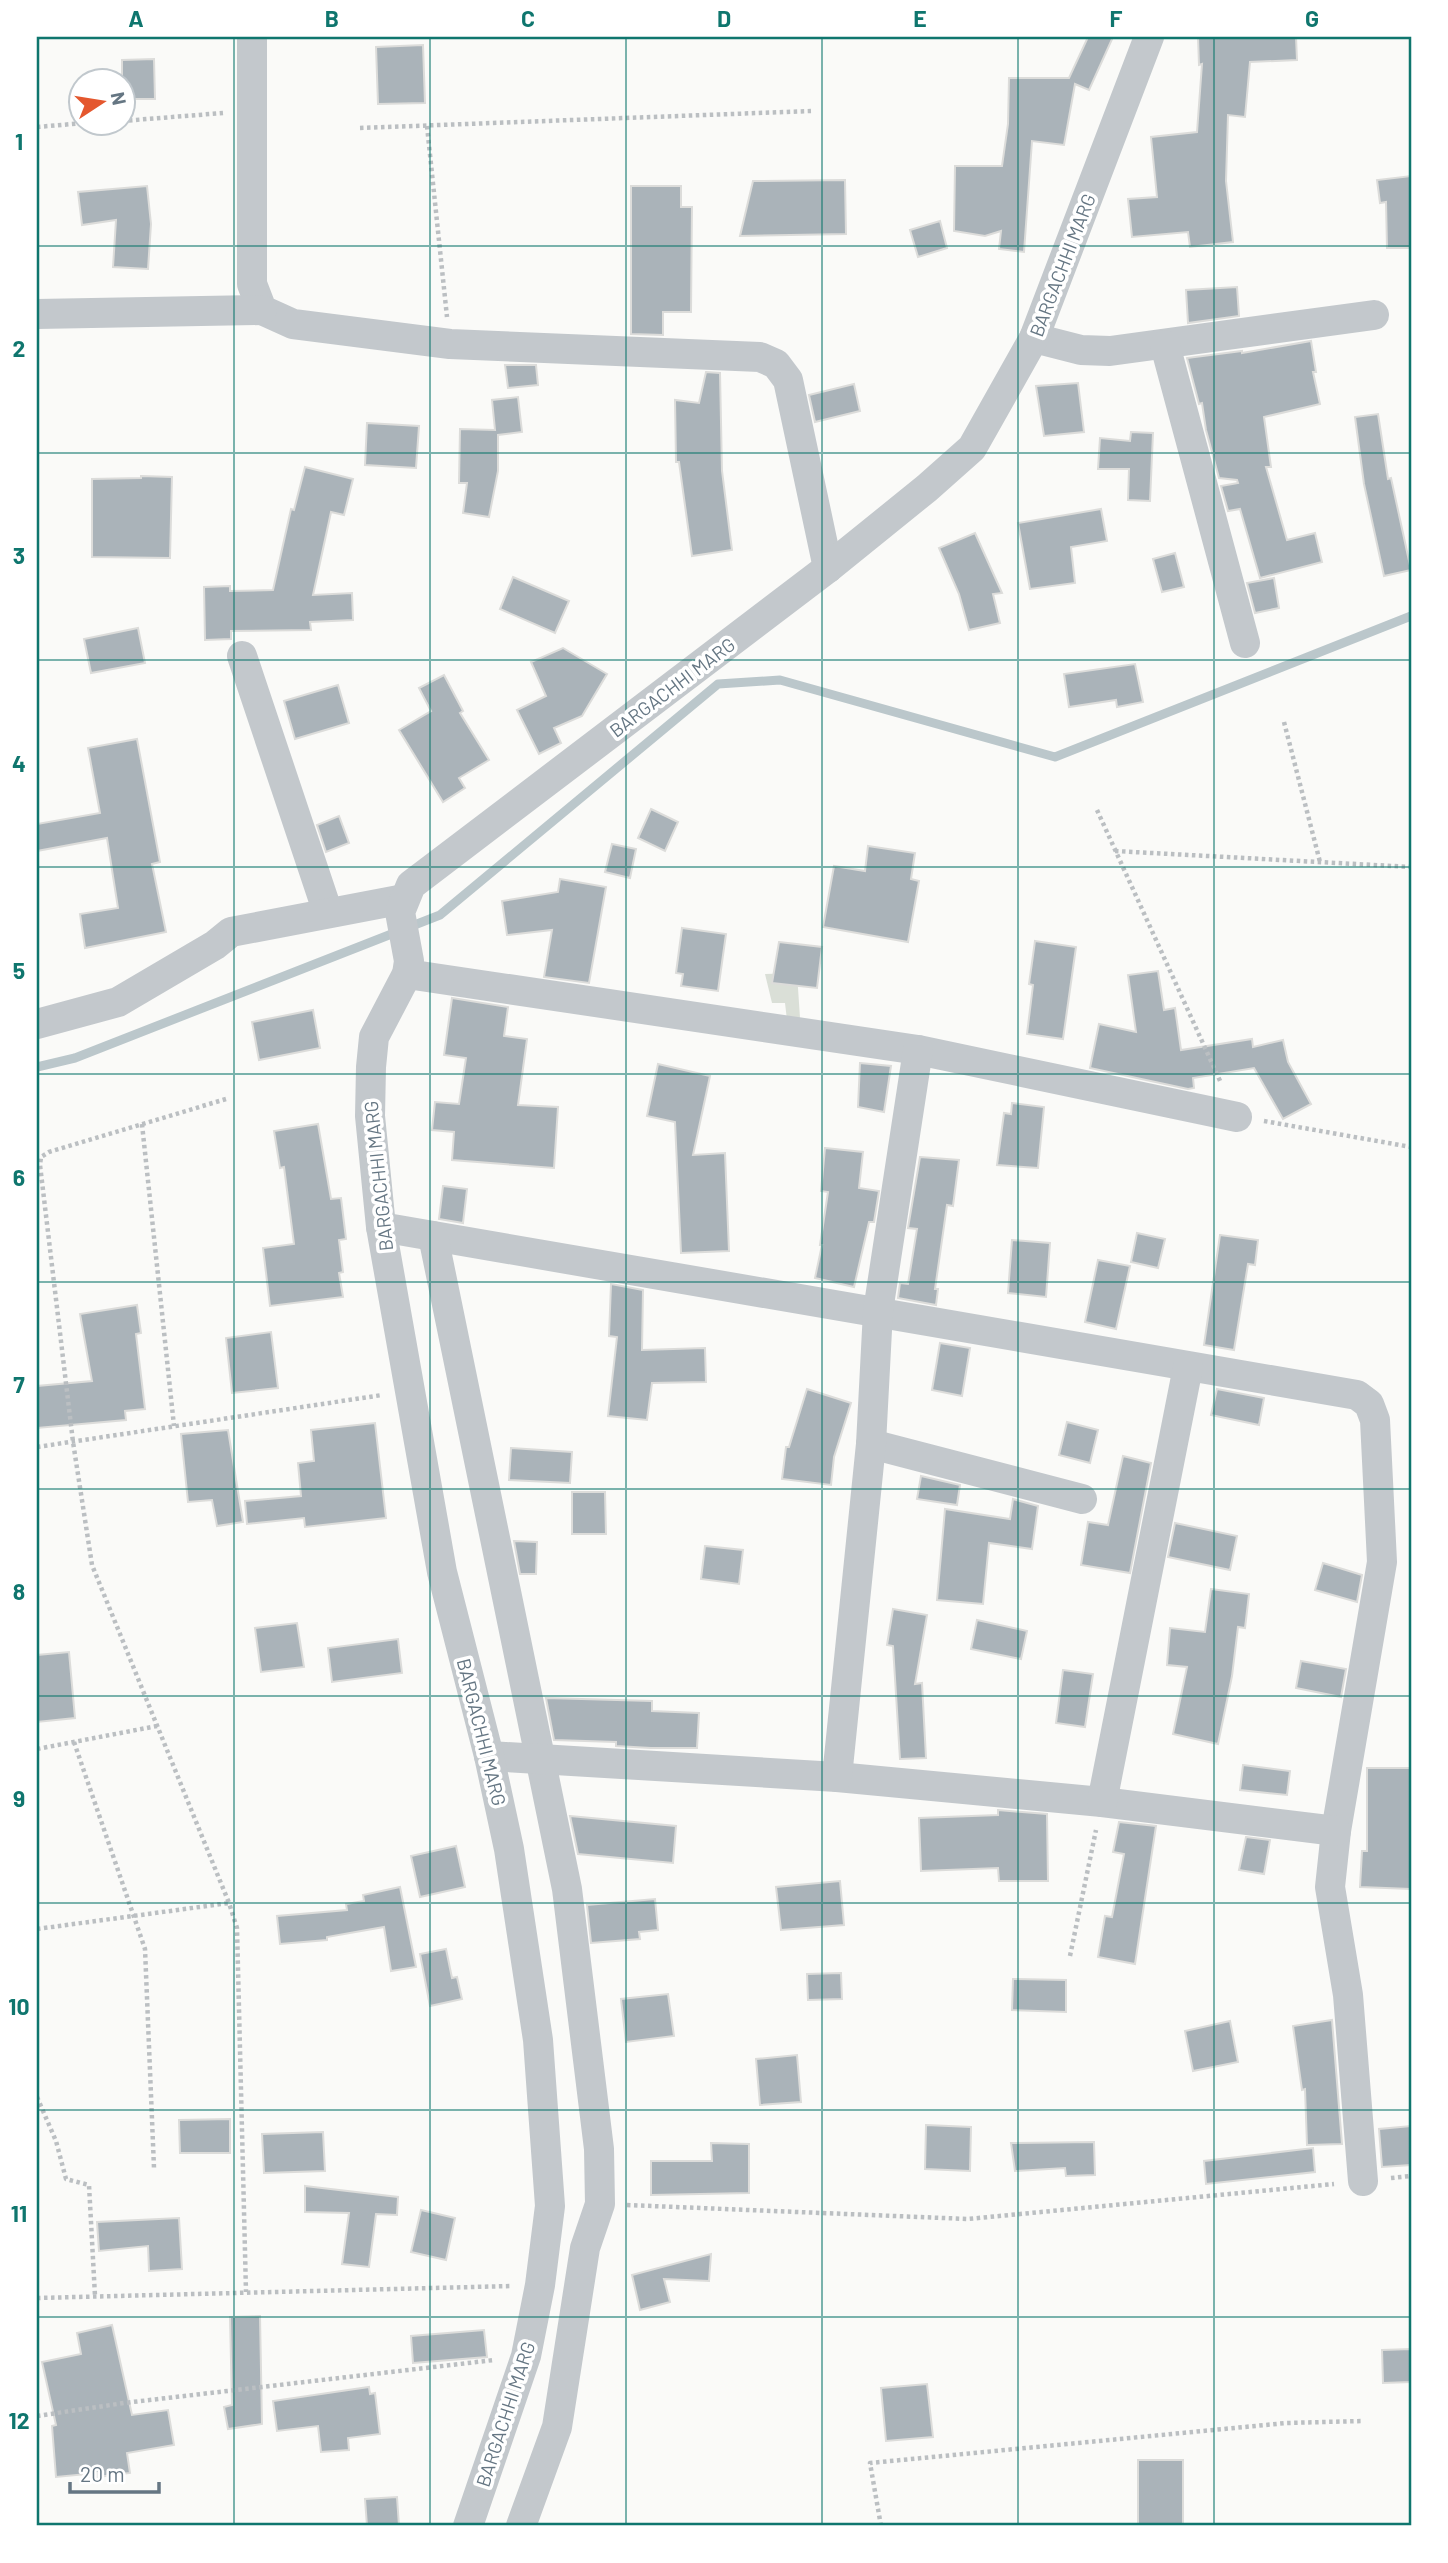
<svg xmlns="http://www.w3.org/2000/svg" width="1448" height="2563" font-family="Barlow,sans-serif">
<rect width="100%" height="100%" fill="#fafaf8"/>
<polygon fill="#dadfd7" points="797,973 800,1018 787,1020 785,1003 772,1003 765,974"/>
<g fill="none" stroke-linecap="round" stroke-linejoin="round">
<polyline stroke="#bbc7cb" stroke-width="9" points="37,1067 75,1058 440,915 718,684 780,680 1055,757 1411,616"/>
</g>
<g fill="#aab3b9" stroke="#dcdcda" stroke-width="2">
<polygon points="1088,37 1113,37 1089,90 1075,84 1064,145 1032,141 1024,252 999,249 1001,231 985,236 954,231 955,166 1002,166 1008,124 1009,78 1069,78"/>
<polygon points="1198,37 1296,37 1297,60 1250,62 1245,117 1228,115 1226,181 1233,242 1190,247 1188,232 1132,237 1128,199 1157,197 1151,137 1197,132 1202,64 1199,65"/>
<polygon points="423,45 425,103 378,104 376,47"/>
<polygon points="154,59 155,99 122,99 122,60"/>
<polygon points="1411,176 1411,248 1387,248 1386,202 1380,203 1377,180"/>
<polygon points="845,180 846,234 740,236 753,181"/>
<polygon points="147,186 151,224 148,269 113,267 116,220 82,225 78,192"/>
<polygon points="631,186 681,186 681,207 692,207 691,312 663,312 663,335 631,334"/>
<polygon points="940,221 947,248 918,257 910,230"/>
<polygon points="1237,287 1239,316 1188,323 1186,290"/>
<polygon points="1311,341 1316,372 1313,372 1320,404 1264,417 1271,467 1266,467 1287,540 1315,533 1322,562 1260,578 1240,509 1228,511 1221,486 1238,483 1237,480 1219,478 1206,430 1202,403 1199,404 1187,358 1242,351 1242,353"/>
<polygon points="505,365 536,365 538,385 508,388"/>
<polygon points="706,372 720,373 722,471 732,550 692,556 679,462 676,462 675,400 699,403"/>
<polygon points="1078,383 1084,432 1044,436 1036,386"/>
<polygon points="854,384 860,411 815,422 809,395"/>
<polygon points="518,397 522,432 498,435 498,471 489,517 463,513 467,483 459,483 460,429 495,430 492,400"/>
<polygon points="1378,414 1388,479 1391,478 1411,570 1384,576 1364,484 1355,417"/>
<polygon points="367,423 419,426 416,468 365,465"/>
<polygon points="1131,432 1153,433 1150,501 1128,500 1129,469 1098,469 1100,438 1130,441"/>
<polygon points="305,467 353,479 344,515 331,512 313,595 352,593 353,620 310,622 311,630 231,631 231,639 205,640 204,587 230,586 230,591 273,590 291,509 294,510"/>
<polygon points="141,476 172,477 170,558 92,557 92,479 141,478"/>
<polygon points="1101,509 1107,541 1071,547 1075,583 1030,589 1018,523"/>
<polygon points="975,533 1002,593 993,594 1000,623 969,630 959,594 939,548"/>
<polygon points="1175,553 1184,587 1162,592 1153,559"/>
<polygon points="513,577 569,601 555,633 500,609"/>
<polygon points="1274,578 1279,608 1255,613 1247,583"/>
<polygon points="138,628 145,663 91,673 84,639"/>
<polygon points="563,648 607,674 582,716 554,728 561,743 539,754 517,710 546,696 531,662"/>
<polygon points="1135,664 1143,702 1117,707 1116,700 1069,707 1064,674"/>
<polygon points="444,675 463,711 460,713 489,760 459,778 465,788 443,802 399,730 431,711 419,688"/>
<polygon points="338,685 349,723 295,739 284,701"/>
<polygon points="137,739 160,862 152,864 166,932 85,948 80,914 118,908 107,838 37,851 37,824 100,813 88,748"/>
<polygon points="651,809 678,822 665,851 638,838"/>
<polygon points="339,816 349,843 326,852 317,825"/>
<polygon points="612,844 636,849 630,878 605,872"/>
<polygon points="868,846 915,853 911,879 919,881 908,942 823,927 834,866 865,871"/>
<polygon points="560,879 606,887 589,983 544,977 552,930 507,935 502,901 558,892"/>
<polygon points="682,928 726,934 718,991 681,986 683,974 676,973"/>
<polygon points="1035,941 1076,947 1063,1039 1027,1034 1033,985 1029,984"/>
<polygon points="779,942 822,947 817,988 772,983"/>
<polygon points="1158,971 1164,1010 1175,1008 1181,1050 1252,1039 1253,1047 1283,1040 1288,1062 1311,1104 1283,1119 1254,1068 1193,1078 1194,1088 1188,1089 1090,1068 1099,1024 1136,1032 1128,975"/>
<polygon points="452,998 508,1007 504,1036 527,1039 518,1105 558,1107 554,1168 452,1160 454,1132 432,1130 435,1102 459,1104 466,1058 444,1055"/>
<polygon points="313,1010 320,1048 259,1060 252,1022"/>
<polygon points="860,1063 891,1066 884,1112 858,1107"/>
<polygon points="658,1064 710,1076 693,1155 725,1153 729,1251 681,1253 675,1122 647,1116"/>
<polygon points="1012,1103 1044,1107 1038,1168 997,1165 1004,1113 1011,1114"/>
<polygon points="318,1124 331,1199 341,1198 346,1239 339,1240 343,1272 339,1273 343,1297 270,1306 263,1248 294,1244 284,1167 280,1168 274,1131"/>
<polygon points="825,1148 863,1152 859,1188 879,1191 874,1222 869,1222 854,1287 815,1278 822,1245 820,1245 828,1192 821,1191"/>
<polygon points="920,1157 959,1160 953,1206 947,1205 935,1289 938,1289 936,1305 898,1298 900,1283 908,1284 917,1229 908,1228"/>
<polygon points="443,1186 467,1189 463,1223 439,1219"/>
<polygon points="1137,1233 1165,1239 1158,1268 1131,1262"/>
<polygon points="1220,1235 1258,1240 1255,1265 1248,1264 1234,1350 1204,1345"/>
<polygon points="1012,1240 1050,1243 1046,1297 1008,1293"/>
<polygon points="1098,1260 1130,1266 1116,1329 1085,1322"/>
<polygon points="611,1284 643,1290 642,1350 705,1348 706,1382 652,1383 647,1420 608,1416 617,1337 609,1336"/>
<polygon points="137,1305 141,1333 136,1334 145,1409 125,1411 126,1420 37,1428 37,1386 92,1381 80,1314"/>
<polygon points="271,1332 278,1388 232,1393 226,1338"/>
<polygon points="940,1343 970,1348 962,1396 932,1390"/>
<polygon points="807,1389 851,1403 834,1457 831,1485 782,1479 786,1447 789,1447"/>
<polygon points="1217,1389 1264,1398 1259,1425 1211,1415"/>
<polygon points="1067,1422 1098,1430 1090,1463 1059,1455"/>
<polygon points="375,1423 386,1518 305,1527 304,1518 247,1524 245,1501 301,1496 298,1463 314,1461 311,1430"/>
<polygon points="228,1430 243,1522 217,1526 212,1500 188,1502 181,1434"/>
<polygon points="511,1448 572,1452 570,1483 509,1480"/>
<polygon points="1123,1456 1151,1463 1130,1573 1081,1565 1088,1522 1108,1525"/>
<polygon points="921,1476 960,1485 957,1505 917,1499"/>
<polygon points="572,1492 605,1492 606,1534 572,1534"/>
<polygon points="1013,1499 1038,1506 1032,1549 989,1543 983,1604 937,1600 945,1509 1010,1519"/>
<polygon points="1175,1523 1237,1536 1230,1570 1168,1557"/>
<polygon points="514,1541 537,1542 536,1574 520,1574"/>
<polygon points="705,1546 743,1550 739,1584 701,1579"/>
<polygon points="1323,1563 1362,1575 1357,1602 1315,1590"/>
<polygon points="1211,1589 1249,1594 1245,1628 1238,1627 1232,1676 1218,1744 1173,1734 1187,1667 1167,1665 1170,1628 1205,1632"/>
<polygon points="893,1609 927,1615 915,1684 922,1683 926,1758 900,1759 893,1646 887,1645"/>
<polygon points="977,1620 1027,1631 1021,1659 971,1649"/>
<polygon points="297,1623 304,1667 261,1672 255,1628"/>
<polygon points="398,1639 402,1673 332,1682 328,1648"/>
<polygon points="69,1652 75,1718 37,1722 37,1655"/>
<polygon points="1301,1661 1346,1669 1341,1697 1296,1688"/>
<polygon points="1063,1670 1093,1674 1085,1727 1056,1723"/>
<polygon points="546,1698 652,1701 652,1711 699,1713 697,1748 651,1748 616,1746 616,1742 554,1740"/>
<polygon points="1243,1765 1290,1771 1287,1795 1240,1790"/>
<polygon points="1367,1768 1411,1768 1411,1889 1360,1887 1362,1851 1367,1851"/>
<polygon points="998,1810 1047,1814 1048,1881 999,1881 998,1868 921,1871 919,1818 998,1815"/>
<polygon points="570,1816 676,1826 673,1863 578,1854"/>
<polygon points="1119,1822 1156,1826 1135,1964 1098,1957 1105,1916 1112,1917 1124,1854 1113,1852"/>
<polygon points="1246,1837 1270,1840 1264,1874 1239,1870"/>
<polygon points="456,1846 465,1887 420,1897 411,1856"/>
<polygon points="840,1881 844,1925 781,1930 776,1887"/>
<polygon points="400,1887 416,1967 391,1971 384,1927 327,1937 327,1940 280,1944 277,1916 347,1910 346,1904 364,1901 363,1895"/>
<polygon points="655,1899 658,1930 639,1932 640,1939 591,1943 587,1905"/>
<polygon points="446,1949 452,1978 457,1977 462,1999 430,2006 420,1954"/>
<polygon points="841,1973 842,1999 808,2000 807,1974"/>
<polygon points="1013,1979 1066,1980 1066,2012 1012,2010"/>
<polygon points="668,1994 674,2036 626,2042 621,1999"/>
<polygon points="1332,2020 1342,2144 1307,2145 1305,2089 1302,2090 1293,2026"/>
<polygon points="1230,2021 1238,2062 1193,2071 1185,2031"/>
<polygon points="797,2055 801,2102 760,2105 756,2059"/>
<polygon points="230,2119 230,2153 180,2153 179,2120"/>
<polygon points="926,2125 971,2127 970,2171 925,2169"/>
<polygon points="1411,2126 1411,2165 1382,2167 1379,2129"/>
<polygon points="323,2132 325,2171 264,2173 262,2134"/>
<polygon points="1094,2142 1095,2175 1066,2176 1065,2168 1015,2171 1011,2143"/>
<polygon points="711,2143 749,2144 749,2193 651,2195 651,2161 712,2161"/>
<polygon points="1313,2148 1315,2172 1206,2184 1204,2161"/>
<polygon points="305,2186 398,2197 397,2215 376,2214 369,2267 342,2264 349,2213 305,2212"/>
<polygon points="421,2210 455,2218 446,2260 411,2252"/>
<polygon points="179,2218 182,2269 149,2271 148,2246 99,2251 97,2222"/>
<polygon points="711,2254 709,2281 664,2279 670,2302 640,2310 632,2275"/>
<polygon points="260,2316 262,2424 228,2429 224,2407 232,2405 230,2317"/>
<polygon points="112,2325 132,2415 168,2410 174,2445 127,2453 130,2473 97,2477 97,2473 56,2477 52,2426 56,2425 42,2362 81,2354 77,2333"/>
<polygon points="484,2330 487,2357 413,2363 411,2336"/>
<polygon points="1411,2349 1411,2382 1383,2383 1382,2350"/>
<polygon points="927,2384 933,2437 886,2441 881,2388"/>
<polygon points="369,2387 370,2394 375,2393 380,2434 348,2438 349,2450 321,2452 318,2426 277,2431 273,2401"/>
<rect x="1138" y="2460" width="45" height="66"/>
<polygon points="397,2497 399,2526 367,2526 365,2499"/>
</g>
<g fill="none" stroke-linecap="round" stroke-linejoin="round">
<g stroke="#bbbfc2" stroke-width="4.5" stroke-dasharray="3.5 3.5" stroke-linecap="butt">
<polyline points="122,121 223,113"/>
<polyline points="427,126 447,317"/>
<polyline points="37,127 96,122"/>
<polyline points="360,128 811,111"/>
<polyline points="1284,722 1320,862"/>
<polyline points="1097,810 1221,1083"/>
<polyline points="1115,851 1411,867"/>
<polyline points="226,1099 49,1152 41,1157 40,1165 73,1442 92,1565 229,1903 237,1928 246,2292"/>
<polyline points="1264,1121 1411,1147"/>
<polyline points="142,1124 174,1426"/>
<polyline points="37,1447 382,1395"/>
<polyline points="74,1742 145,1949 154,2168"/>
<polyline points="37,1749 157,1726"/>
<polyline points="37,1929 229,1903"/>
<polyline points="1070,1956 1096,1830"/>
<polyline points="37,2097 56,2141 66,2179 89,2185 95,2296"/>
<polyline points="1391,2178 1411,2176"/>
<polyline points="627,2205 968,2219 1334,2184"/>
<polyline points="37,2298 512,2286"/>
<polyline points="37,2416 124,2403 494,2360"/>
<polyline points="881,2526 870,2463 1286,2423 1362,2421"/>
</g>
<g stroke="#c3c8cc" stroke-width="30">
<polyline points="252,37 252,284 262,310 293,324 450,344 760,357 776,364 788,380 828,568"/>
<polyline points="37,314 262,310"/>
<polyline points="1034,338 1081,350 1110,351 1374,315"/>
<polyline points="1165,345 1245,643"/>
<polyline points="242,656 328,913"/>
<polyline points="407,974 918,1050 1237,1117"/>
<polyline points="37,1024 118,1002 215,945 231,932 404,899"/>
<polyline points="381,1227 1357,1395 1369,1404 1375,1420 1382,1562 1336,1831 1330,1887 1348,1995 1363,2181"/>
<polyline points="433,1236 567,1889 599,2149 600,2204 585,2248 557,2427 521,2526"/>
<polyline points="871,1444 1082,1499"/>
<polyline points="489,1756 837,1777 1102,1802 1336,1831"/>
<polyline points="837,1777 871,1444 878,1311 918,1050"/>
<polyline points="1102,1802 1188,1367"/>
<polyline points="468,2526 526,2356 540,2285 550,2206 538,2040 509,1849 489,1756 442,1572 381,1227 370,1116 371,1067 374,1037 407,974 409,961 400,912 411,885 828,568 927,488 972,448 1034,338 1149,37"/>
</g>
</g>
<path fill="none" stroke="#0f766e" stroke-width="2" stroke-opacity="0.55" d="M234,37V2526M430,37V2526M626,37V2526M822,37V2526M1018,37V2526M1214,37V2526M37,246H1411M37,453H1411M37,660H1411M37,867H1411M37,1074H1411M37,1282H1411M37,1489H1411M37,1696H1411M37,1903H1411M37,2110H1411M37,2317H1411"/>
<g text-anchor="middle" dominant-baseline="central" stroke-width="7" stroke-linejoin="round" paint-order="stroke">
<g font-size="19" fill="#657683" stroke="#fff">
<text transform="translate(1062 265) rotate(-69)">BARGACHHI MARG</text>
<text transform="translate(672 687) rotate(-37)">BARGACHHI MARG</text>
<text transform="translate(378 1176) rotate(-96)">BARGACHHI MARG</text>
<text transform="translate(482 1732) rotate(76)">BARGACHHI MARG</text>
<text transform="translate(505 2414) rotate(-72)">BARGACHHI MARG</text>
</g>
</g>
<rect width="1448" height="2563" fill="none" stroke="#ffffff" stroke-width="77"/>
<g transform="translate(102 102) rotate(78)"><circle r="33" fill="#ffffff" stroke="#c1c8cd" stroke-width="2"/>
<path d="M0-5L12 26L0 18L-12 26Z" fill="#e4572e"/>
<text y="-10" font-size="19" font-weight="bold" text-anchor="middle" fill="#657683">N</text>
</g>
<path d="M70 2482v10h89v-10" fill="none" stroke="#657683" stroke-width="3.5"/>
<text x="80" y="2482" font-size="21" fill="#657683" stroke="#ffffff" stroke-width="5" paint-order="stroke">20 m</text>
<rect x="38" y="38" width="1372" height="2486" fill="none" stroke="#0f766e" stroke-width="2.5"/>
<g font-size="23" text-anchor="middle" font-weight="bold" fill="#0f766e">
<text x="136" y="27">A</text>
<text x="332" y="27">B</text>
<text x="528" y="27">C</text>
<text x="724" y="27">D</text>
<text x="920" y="27">E</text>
<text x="1116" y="27">F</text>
<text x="1312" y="27">G</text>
<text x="19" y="150">1</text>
<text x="19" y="357">2</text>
<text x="19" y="564">3</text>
<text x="19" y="772">4</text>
<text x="19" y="979">5</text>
<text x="19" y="1186">6</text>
<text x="19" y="1393">7</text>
<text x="19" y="1600">8</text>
<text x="19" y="1807">9</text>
<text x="19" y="2015">10</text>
<text x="19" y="2222">11</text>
<text x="19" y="2429">12</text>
</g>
</svg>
